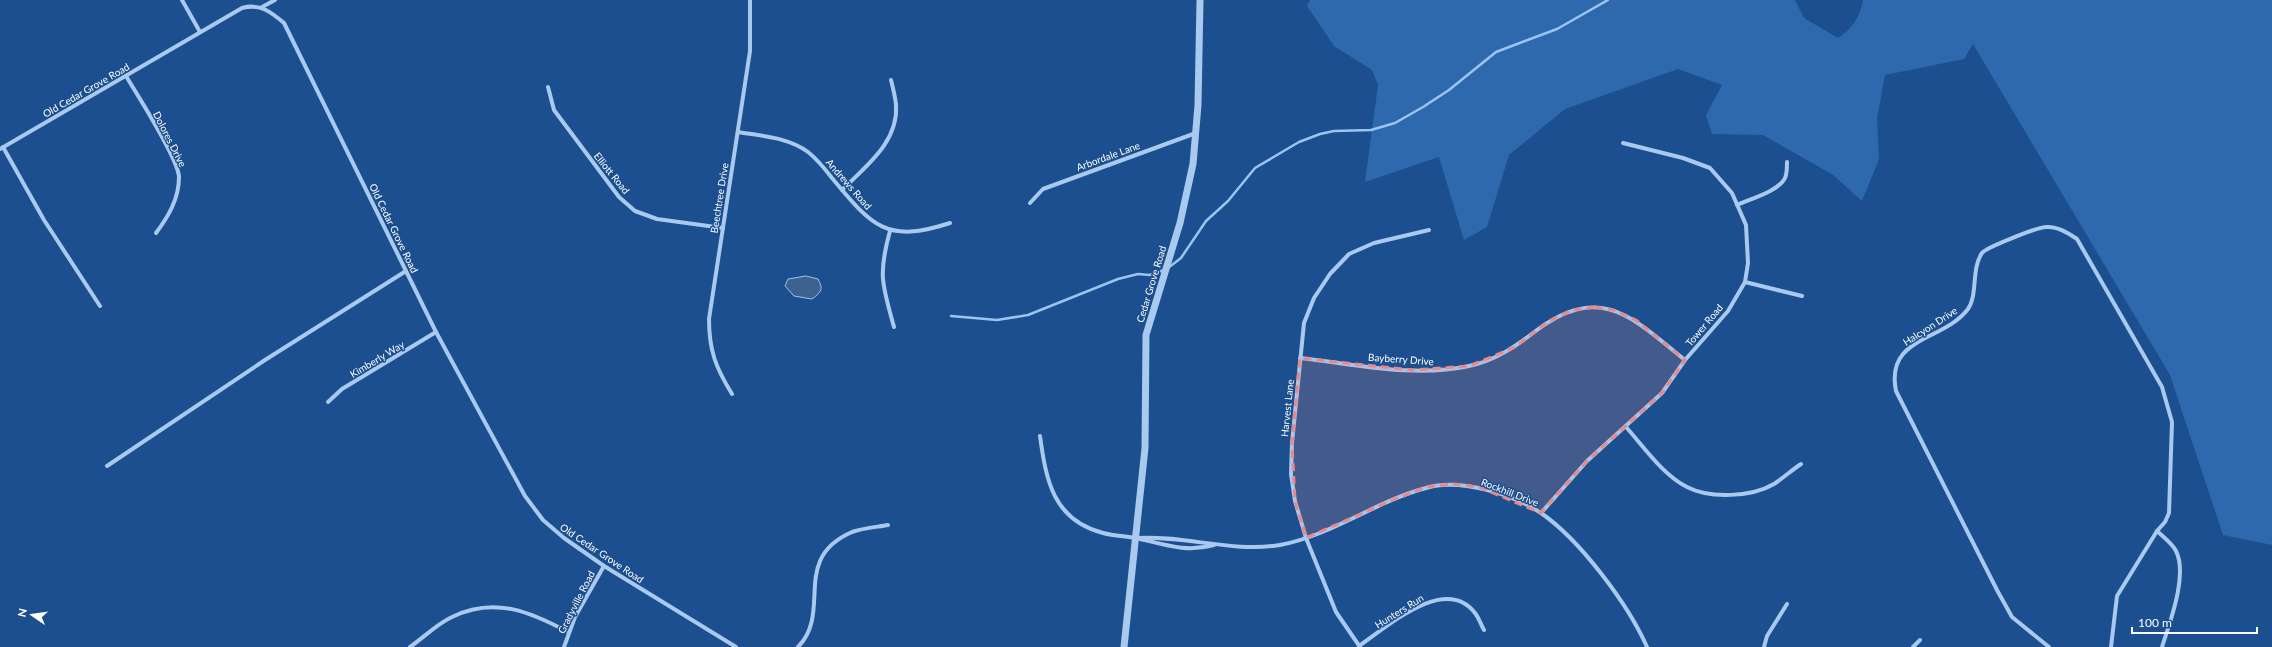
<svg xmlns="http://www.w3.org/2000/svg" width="2272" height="647" font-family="Lato,sans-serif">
<rect width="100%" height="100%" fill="#1b4f8f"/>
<path fill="#2e69ad" d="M1310,0H1795L1804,18L1838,38C1852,29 1860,17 1863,0H2272V545L2223,535L2170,375L1973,44L1964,59L1885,75L1877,119L1879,159L1862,201L1833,175L1763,135L1712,134L1706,115L1722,85L1678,69L1565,109L1509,155L1487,227L1464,240L1439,157L1365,182L1378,85L1372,70L1334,46L1307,6Z"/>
<path fill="#3c6290" stroke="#9cc4f0" d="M806,276L818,279C824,290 821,292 812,299L794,296L785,286L788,279Z"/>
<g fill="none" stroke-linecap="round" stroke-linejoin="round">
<g stroke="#9cc4f0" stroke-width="2.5">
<polyline points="1168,268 1181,258 1206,221 1228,201 1255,168 1299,142 1320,134 1334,131 1371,130 1395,123 1423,107 1449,90 1496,52 1557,29 1608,0"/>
<polyline points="951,316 997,320 1028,315 1118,279 1138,274 1150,275 1164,270"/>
</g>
<g stroke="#a9c9ee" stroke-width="4">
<polyline points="182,0 200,32"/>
<polyline points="262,7 275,0"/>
<path d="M126,76C138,96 178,158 179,177C179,199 168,217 156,233"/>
<polyline points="548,87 554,110 619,197 635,211 657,219 723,228"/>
<path d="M738,132C761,136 788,137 808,152C817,159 825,169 832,178C872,226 886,244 950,223"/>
<polyline points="3,147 44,220 100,306"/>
<path d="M0,149L242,8C260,3 271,12 284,23L436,332L525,496L543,520L564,538L604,566L736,647"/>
<path d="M842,190C866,166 899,142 896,104C895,96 893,88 891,80"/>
<polyline points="1030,203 1043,189 1196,133"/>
<path d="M1737,205C1750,199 1779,191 1785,178C1787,174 1787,167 1787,162"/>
<path d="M890,231C878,274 882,284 894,327"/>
<polyline points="1745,282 1802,296"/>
<path d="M1300,358C1355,364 1414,378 1469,366C1495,361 1516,346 1537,330C1601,282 1634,319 1685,360"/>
<path d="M732,394C716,368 709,351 709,319L750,51V0"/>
<polyline points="328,402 342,389 436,332"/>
<path d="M1626,427C1644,447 1663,475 1687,487C1710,499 1752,497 1774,484C1783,478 1792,470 1801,464"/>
<path d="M1040,436C1046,480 1053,520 1103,533C1114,536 1125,536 1136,538C1163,544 1186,553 1214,545"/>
<polyline points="107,466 265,360 406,271"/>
<polyline points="1541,513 1587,461 1662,393 1685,360 1728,311 1745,282 1748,263 1746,225 1732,193 1710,168 1683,158 1623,143"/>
<path d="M2157,531C2162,536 2172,543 2176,551C2188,575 2170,622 2162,647"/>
<path d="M1136,538C1184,535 1233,553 1280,545C1333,535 1376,501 1426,488C1460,478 1512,494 1541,513C1580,540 1628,604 1647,647"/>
<path d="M1359,646C1387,627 1445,574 1475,613C1479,618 1481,625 1484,630"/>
<path d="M410,647C424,637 437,624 452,617C494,596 531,612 568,632"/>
<polyline points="564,647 575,617 604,566"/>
<path d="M798,647C833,611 790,559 852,532C863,528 877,527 888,525"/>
<polyline points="1360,647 1336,612 1306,538 1295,501 1291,474 1292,443 1304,323 1314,298 1330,274 1349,254 1374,243 1429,230"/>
<polyline points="1764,647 1767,636 1787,604"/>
<polyline points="1913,647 1920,640"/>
<path d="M2049,647L2012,617L1997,590L1896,391C1885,336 1943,342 1968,309C1978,295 1971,269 1982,253C1985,248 2038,227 2046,227C2057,226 2068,233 2077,239L2162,387L2172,422L2169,513L2165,522L2157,531L2117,596L2111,647"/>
</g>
<polyline stroke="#a9c9ee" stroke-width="7" points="1124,647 1145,448 1146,335 1180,223 1193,164 1198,105 1200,0"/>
</g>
<path fill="#e88989" fill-opacity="0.2" stroke="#e88989" stroke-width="3" stroke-dasharray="8 5" stroke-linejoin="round" d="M1595,307L1614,310L1636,320L1685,360L1662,393L1587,461L1541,513L1479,487L1452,484L1427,487L1395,499L1306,538L1295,501L1292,443L1300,358L1412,370L1469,366L1513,348L1549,321L1572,310Z"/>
<g text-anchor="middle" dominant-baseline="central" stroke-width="3" stroke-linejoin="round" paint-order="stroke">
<g font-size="10" fill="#fff" stroke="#1b4f8f">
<text transform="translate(86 90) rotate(-30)">Old Cedar Grove Road</text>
<text transform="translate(170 139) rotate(63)">Dolores Drive</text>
<text transform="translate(1108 156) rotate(-20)">Arbordale Lane</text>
<text transform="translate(612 173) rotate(51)">Elliott Road</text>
<text transform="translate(849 184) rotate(49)">Andrews Road</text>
<text transform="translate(719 198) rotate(-81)">Beechtree Drive</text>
<text transform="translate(394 228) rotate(64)">Old Cedar Grove Road</text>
<text transform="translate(1151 284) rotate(-73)">Cedar Grove Road</text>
<text transform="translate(1704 325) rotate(-50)">Tower Road</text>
<text transform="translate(1930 326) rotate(-33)">Halcyon Drive</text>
<text transform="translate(377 359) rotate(-31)">Kimberly Way</text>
<text transform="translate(1401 359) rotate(4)">Bayberry Drive</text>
<text transform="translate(1287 408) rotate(-84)">Harvest Lane</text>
<text transform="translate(1510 492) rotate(21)">Rockhill Drive</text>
<text transform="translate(602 553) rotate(34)">Old Cedar Grove Road</text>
<text transform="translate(576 602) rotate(-63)">Gradyville Road</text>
<text transform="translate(1399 611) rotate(-32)">Hunters Run</text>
</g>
</g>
<g transform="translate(32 615) rotate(283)" stroke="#1b4f8f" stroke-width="3" paint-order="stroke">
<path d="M0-3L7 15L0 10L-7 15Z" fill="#ffffff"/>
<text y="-6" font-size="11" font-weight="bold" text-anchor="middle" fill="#ffffff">N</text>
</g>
<path d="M2132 627v6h125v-6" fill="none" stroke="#ffffff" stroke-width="2"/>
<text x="2138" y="627" font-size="12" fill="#ffffff" stroke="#1b4f8f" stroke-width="3" paint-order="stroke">100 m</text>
</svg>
